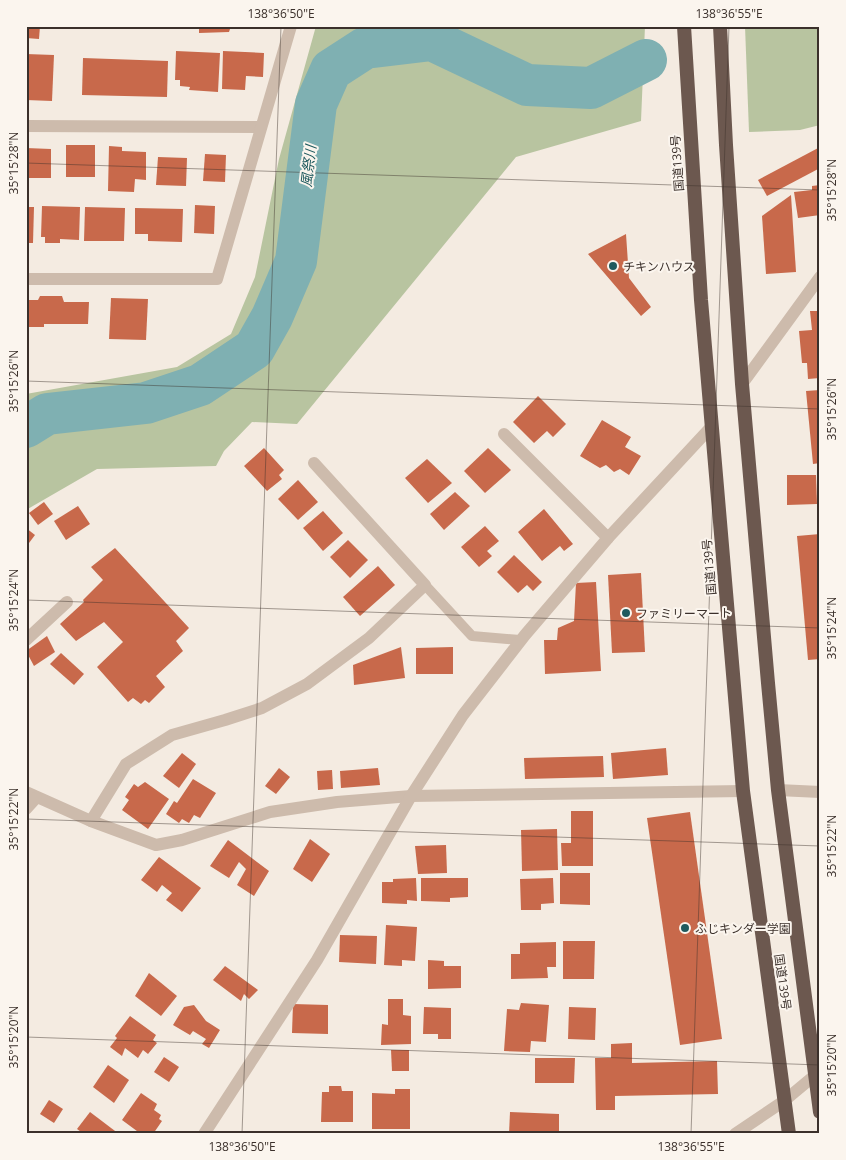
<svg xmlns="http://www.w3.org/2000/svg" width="846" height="1160" font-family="'Open Sans','Noto Sans JP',sans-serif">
<rect width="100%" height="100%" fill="#f4ebe1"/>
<g fill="#b8c4a0">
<polygon points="316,26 645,26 641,121 516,157 297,424 252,422 224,451 216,466 97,469 26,510 26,394 177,367 231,334 255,277 279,159"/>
<polygon points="745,26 820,26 820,125 800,130 749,132"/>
</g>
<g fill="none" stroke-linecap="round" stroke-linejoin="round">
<polyline stroke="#7fb0b2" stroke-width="42" points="26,427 47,414 146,403 200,385 254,349 272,317 296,261 316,104 331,70 365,48 432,40 527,85 591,88 646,60"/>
</g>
<g fill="#c8694b">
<polygon points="26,26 40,26 39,39 26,38"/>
<polygon points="59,26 93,26 93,29 58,29"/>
<polygon points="199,26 231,26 229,32 199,33"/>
<polygon points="176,51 220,53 218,92 189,90 190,87 180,86 180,80 175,80"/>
<polygon points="223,51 264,53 263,77 246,76 245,90 222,89"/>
<polygon points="26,54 54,55 52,101 26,100"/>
<polygon points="83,58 168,61 167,97 82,95"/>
<rect x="66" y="145" width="29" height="32"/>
<polygon points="109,146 122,147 122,151 146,152 146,180 135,179 134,192 108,191"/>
<polygon points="820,147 820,168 767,196 758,180"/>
<polygon points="26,148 51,149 51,178 26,178"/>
<polygon points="205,154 226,155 225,182 203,181"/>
<polygon points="158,157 187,158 186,186 156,185"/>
<polygon points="820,185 820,215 798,218 794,192 812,190 812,186"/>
<polygon points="791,195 796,272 766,274 762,216"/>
<polygon points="195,205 215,206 214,234 194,233"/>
<polygon points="42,206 80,207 79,240 60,239 60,243 45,243 45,237 41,237"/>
<polygon points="26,207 34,207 33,243 26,243"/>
<polygon points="85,207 125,208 124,241 84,241"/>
<polygon points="135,208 183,209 182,242 148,241 148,234 135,234"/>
<polygon points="626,234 629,278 651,307 641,316 588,254"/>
<polygon points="40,296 62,296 64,302 89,302 88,324 44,324 44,327 26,327 26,300 38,300"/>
<polygon points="111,298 148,299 146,340 109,339"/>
<polygon points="810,311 820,311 820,378 808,379 807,363 802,363 799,331 812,330"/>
<polygon points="820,390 820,463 813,464 806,391"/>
<polygon points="538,396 566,424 553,437 547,431 534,443 513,422"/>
<polygon points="602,420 631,437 625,447 641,456 629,475 620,469 614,472 606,465 600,468 580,456"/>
<polygon points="264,448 284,470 279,475 282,479 267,491 244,466"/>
<polygon points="488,448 511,470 485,493 464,471"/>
<polygon points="427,459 452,483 428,503 405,478"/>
<polygon points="787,475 816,475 817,504 787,505"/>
<polygon points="298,480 318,502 298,520 278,499"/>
<polygon points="455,492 470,506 444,530 430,514"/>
<polygon points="44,502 53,514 38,525 29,513"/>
<polygon points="78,506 90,524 66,540 54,521"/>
<polygon points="544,509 573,544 564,551 560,546 542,561 518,532"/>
<polygon points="323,511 343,533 323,551 303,528"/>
<polygon points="485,526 499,541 487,551 492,556 479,567 461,547"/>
<polygon points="26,528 35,535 26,547"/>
<polygon points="820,534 820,659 808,660 797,536"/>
<polygon points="348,540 368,560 350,578 330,557"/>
<polygon points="115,548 189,628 176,641 183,651 156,676 165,687 149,703 145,700 141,704 133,698 128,702 97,667 123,642 104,622 76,641 60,624 84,602 83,600 103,580 91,567"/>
<polygon points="514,555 542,582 533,591 527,585 518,593 497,572"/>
<polygon points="378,566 395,585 360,616 343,597"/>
<polygon points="641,573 645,652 612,653 608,575"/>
<polygon points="596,582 601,671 545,674 544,640 557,640 558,628 574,621 576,583"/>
<polygon points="47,636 55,652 34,666 26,651"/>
<polygon points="401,647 405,678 354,685 353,665"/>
<polygon points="453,647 453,674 416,674 416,648"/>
<polygon points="61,653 84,674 74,685 50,664"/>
<polygon points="666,748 668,775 613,779 611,753"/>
<polygon points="182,753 196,764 179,788 163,776"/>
<polygon points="603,756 604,777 525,779 524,758"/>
<polygon points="279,768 290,777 276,794 265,786"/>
<polygon points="378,768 380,785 341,788 340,771"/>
<polygon points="332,770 333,789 318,790 317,771"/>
<polygon points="193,779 216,793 200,818 194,815 189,823 182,819 179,823 166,814 174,801 177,803"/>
<polygon points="145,782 169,799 148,829 122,810 129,800 125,797 134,784 138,787"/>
<polygon points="571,811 593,811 593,866 562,866 561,843 571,843"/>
<polygon points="690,812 722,1039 680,1045 647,818"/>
<polygon points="557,829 558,870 522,871 521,830"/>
<polygon points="310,839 330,854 312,882 293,869"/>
<polygon points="228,840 269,871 254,896 237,885 246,869 239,862 229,878 210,866"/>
<polygon points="446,845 447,873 418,874 415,846"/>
<polygon points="159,857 201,888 182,912 166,900 172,893 162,885 157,892 141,880"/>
<polygon points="560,873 590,873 590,905 560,904"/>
<polygon points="416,878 417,901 407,900 407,904 382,903 382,882 393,882 393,879"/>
<polygon points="421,878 468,878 468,897 450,898 450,902 421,901"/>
<polygon points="553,878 554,903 541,904 541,910 521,910 520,879"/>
<polygon points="386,925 417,927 415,961 402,960 402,966 384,965"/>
<polygon points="340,935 377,936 376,964 339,962"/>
<polygon points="563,941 595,941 594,979 563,979"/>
<polygon points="556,942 556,967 547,967 548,978 511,979 511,954 520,954 520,943"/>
<polygon points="428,960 444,961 444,966 461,966 461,988 428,989"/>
<polygon points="225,966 258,990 249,999 244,994 241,1001 213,980"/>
<polygon points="149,973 177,996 161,1016 135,996"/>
<polygon points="388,999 403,999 403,1015 411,1016 411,1044 381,1045 382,1024 388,1025"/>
<polygon points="521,1003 549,1005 546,1042 531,1041 530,1052 504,1051 507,1009 519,1010"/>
<polygon points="293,1004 328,1005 328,1034 292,1033"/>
<polygon points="194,1005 206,1021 220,1030 209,1048 202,1044 206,1039 193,1031 190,1035 173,1025 184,1007"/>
<polygon points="424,1007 451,1008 451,1039 438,1039 438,1034 423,1034"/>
<polygon points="569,1007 596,1008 595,1040 568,1039"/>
<polygon points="130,1016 156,1035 153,1040 157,1043 148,1054 143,1050 138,1058 125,1048 122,1056 110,1047 117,1038 115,1036"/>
<polygon points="632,1043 632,1063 717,1061 718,1094 615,1096 615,1110 596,1110 595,1058 611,1058 611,1044"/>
<polygon points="391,1050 409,1050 409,1071 392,1071"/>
<polygon points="164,1057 179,1067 169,1082 154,1072"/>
<polygon points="535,1058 575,1058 574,1083 535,1083"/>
<polygon points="108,1065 129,1080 114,1103 93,1087"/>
<polygon points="329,1086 341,1086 342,1091 353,1091 353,1122 321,1122 322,1092 329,1092"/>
<polygon points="395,1089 410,1089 410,1129 372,1129 372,1093 395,1094"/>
<polygon points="141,1093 157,1104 154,1110 161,1115 159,1119 162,1121 153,1134 141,1134 122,1120"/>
<polygon points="49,1100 63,1109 54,1123 40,1114"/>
<polygon points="90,1112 119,1134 84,1134 77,1129"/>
<polygon points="510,1112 559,1114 559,1134 509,1134"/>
</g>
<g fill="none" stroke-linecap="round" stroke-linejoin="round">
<polyline stroke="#cdbbac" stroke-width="10" points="425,585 472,636 520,640"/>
<g stroke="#cdbbac" stroke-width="12">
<polyline points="26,126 261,127"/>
<polyline points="26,279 217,279 291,26"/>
<polyline points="742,384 820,277"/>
<polyline points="504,434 608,538"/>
<polyline points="26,640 67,602"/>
<polyline points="778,790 820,792"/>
<polyline points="26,792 91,821 156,845 182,840 270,812 337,802 411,796 743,791"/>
<polyline points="26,809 36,798"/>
<polyline points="91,821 126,764 172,735 225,720 262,708 307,684 369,638 425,585 314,463"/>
<polyline points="204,1134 317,960 411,796 463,715 525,635 608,538 712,426"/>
<polyline points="735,1134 784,1101 820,1071"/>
</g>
<g stroke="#6c584f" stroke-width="14">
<polyline points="684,26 701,300 743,791 789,1134"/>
<polyline points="720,26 726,145 742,384 768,683 778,790 820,1112"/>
</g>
</g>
<path fill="none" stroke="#3b302b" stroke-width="1" stroke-opacity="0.45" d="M26,163L820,190M26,381L820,409M26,600L820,628M26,819L820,846M26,1037L820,1065M242,1134L281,26M691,1134L729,26"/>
<g fill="#1f5a5e" stroke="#fbf5ee" stroke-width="2">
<circle cx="613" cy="266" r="5"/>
<circle cx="626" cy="613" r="5"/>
<circle cx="685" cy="928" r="5"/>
</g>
<g text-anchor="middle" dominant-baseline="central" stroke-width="4" stroke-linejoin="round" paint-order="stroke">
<g font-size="12" fill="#3b302b" stroke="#fbf5ee">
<text transform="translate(677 163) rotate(-94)">国道139号</text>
<text transform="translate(709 567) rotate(-95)">国道139号</text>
<text transform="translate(783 982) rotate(82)">国道139号</text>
</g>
<g font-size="12" fill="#3b302b" stroke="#fbf5ee" text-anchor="start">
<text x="623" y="266">チキンハウス</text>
<text x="636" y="613">ファミリーマート</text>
<text x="695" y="928">ふじキンダー学園</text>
</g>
<g font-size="14" font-style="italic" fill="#1f5a5e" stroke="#fbf5ee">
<text transform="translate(308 166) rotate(-83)">風祭川</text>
</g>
</g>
<rect width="846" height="1160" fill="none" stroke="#fbf5ee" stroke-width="55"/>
<rect x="28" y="28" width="790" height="1104" fill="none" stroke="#3b302b" stroke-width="2"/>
<g font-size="12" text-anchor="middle" fill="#3b302b">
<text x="281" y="18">138°36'50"E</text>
<text x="729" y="18">138°36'55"E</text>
<text transform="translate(14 163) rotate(-90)" y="4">35°15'28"N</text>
<text transform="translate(832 190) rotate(-90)" y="4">35°15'28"N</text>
<text transform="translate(14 381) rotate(-90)" y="4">35°15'26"N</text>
<text transform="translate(832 409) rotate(-90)" y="4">35°15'26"N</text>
<text transform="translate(14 600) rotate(-90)" y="4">35°15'24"N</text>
<text transform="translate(832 628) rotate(-90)" y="4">35°15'24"N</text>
<text transform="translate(14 819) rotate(-90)" y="4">35°15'22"N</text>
<text transform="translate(832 846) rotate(-90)" y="4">35°15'22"N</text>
<text transform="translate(14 1037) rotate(-90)" y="4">35°15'20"N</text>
<text transform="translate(832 1065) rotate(-90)" y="4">35°15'20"N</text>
<text x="242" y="1151">138°36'50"E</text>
<text x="691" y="1151">138°36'55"E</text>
</g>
</svg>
